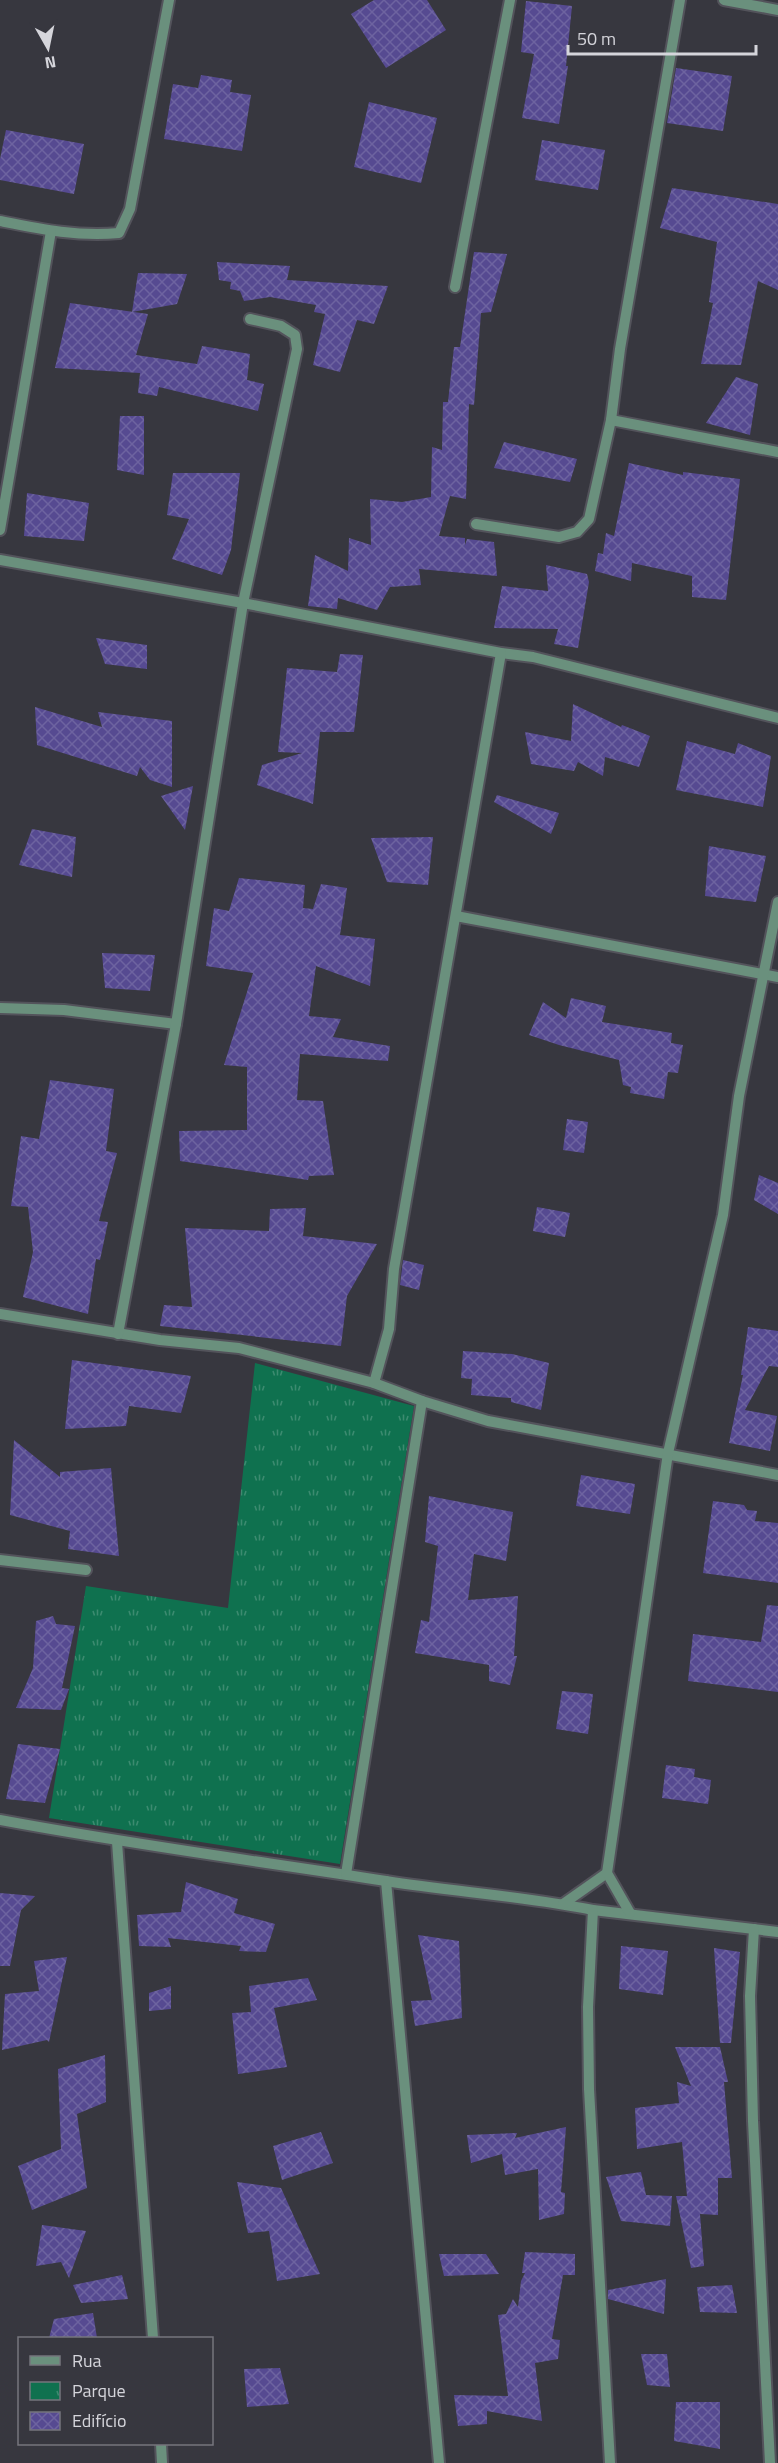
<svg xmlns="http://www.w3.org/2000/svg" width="778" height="2463" font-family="'Titillium Web',sans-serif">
<defs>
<pattern id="park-tufts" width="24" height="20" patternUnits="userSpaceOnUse" patternTransform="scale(1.5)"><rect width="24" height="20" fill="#0f714f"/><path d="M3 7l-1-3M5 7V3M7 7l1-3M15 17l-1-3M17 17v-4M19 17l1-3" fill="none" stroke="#3c8b70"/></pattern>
<pattern id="building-cross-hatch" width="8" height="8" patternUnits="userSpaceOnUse" patternTransform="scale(1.5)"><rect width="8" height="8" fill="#564a91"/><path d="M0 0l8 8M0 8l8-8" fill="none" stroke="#6d63a0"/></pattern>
</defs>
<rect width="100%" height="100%" fill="#37373f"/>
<polygon fill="url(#park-tufts)" points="255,1363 414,1406 340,1864 49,1818 86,1586 228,1608"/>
<g fill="url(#building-cross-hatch)">
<polygon points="374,0 427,0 446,30 386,68 351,14"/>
<polygon points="526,1 572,6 566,66 568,66 559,124 522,118 534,54 521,52"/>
<polygon points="676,68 732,76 723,131 667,123"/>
<polygon points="201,75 232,80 230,92 251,95 242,151 164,139 173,84 198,88"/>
<polygon points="369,102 437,118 421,183 354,167"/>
<polygon points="6,130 84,144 74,194 0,180 0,159"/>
<polygon points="542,140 605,150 598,190 535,180"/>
<polygon points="672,188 778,204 778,290 758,281 741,365 701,364 713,303 709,302 717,242 660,228"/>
<polygon points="474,252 507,254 491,312 481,313 474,405 469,404 466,499 450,496 439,536 465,538 465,545 467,539 494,542 497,576 419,569 421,585 390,587 377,610 338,598 337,609 308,606 315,555 348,571 349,538 371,545 370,499 402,502 431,497 432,447 442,450 443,402 448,402 454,347 460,347"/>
<polygon points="217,262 290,266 287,280 388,286 374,324 357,320 340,372 313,365 325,314 314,312 316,305 270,297 244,301 240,291 230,289 231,282 219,280"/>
<polygon points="138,273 187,274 177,304 132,312"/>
<polygon points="70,303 148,314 136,355 197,364 202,346 250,354 247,380 264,384 258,411 159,387 157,396 138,393 140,373 55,368"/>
<polygon points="736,377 758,384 750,435 706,423"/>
<polygon points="120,416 144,416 144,475 117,470"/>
<polygon points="504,442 577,459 570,482 494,468"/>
<polygon points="629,463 683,475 683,472 740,479 726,600 692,597 692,576 632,563 631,581 595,571 598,553 603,554 606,533 614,536"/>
<polygon points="173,473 240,473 231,550 222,575 172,559 189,519 167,515"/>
<polygon points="27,493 89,503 84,541 24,536"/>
<polygon points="546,565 587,574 589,582 578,648 554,644 558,629 494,628 502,586 548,591"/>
<polygon points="96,638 147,645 147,669 105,664"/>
<polygon points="340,654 363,655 354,732 320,732 313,804 257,785 262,765 302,753 278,752 287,668 337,672"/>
<polygon points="573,704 621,727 622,725 650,736 639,767 605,757 603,776 578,762 574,771 531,764 525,732 571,741"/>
<polygon points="35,707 102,727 98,712 172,721 172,787 150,780 140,767 137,776 37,745"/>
<polygon points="687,741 735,754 738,743 771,756 763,807 676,790"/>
<polygon points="193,786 185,830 161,796"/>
<polygon points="497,795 559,813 551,834 494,802"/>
<polygon points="32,829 76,837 72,877 19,865"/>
<polygon points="433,837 428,885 387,882 371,838"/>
<polygon points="709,846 766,856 756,902 705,896"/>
<polygon points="239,878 305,885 303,908 313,909 321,884 347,888 340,935 375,939 370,986 316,966 309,1016 341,1019 333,1037 390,1046 388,1061 300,1054 297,1100 323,1101 334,1175 309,1176 308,1180 180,1161 179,1131 247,1130 247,1067 224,1065 253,973 206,966 214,908 229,911"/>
<polygon points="102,953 155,955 150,991 105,988"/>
<polygon points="571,998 606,1006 602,1022 672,1033 671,1043 683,1045 678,1073 668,1072 664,1099 630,1093 631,1087 623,1085 619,1060 559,1045 529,1035 543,1002 566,1018"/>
<polygon points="50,1080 114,1089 106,1151 117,1153 99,1221 108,1222 100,1260 96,1259 88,1314 23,1297 33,1252 28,1207 11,1206 21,1136 39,1139"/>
<polygon points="567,1119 588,1122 584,1153 563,1150"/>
<polygon points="759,1175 778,1183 778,1214 754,1200"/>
<polygon points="537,1207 570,1213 565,1237 533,1231"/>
<polygon points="306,1208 303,1236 377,1244 347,1296 341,1346 160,1326 164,1305 192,1307 185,1228 269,1231 270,1209"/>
<polygon points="403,1260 424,1265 419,1290 400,1285"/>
<polygon points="748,1327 778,1331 778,1367 769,1366 745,1410 777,1416 770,1451 729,1443 743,1375 741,1375"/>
<polygon points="463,1351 512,1354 549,1363 541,1410 511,1402 511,1398 471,1395 472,1379 461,1378"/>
<polygon points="72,1360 191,1376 181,1413 129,1406 126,1426 65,1429"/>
<polygon points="14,1440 60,1477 60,1472 111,1468 119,1556 68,1549 70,1531 10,1515"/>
<polygon points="581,1475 635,1484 630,1514 576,1506"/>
<polygon points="429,1496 513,1512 506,1561 474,1554 468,1600 518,1596 514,1656 517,1656 510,1685 489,1681 489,1665 415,1653 421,1620 429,1622 438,1546 425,1542"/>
<polygon points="713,1501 744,1505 747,1510 757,1511 755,1521 778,1523 778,1583 703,1573"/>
<polygon points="767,1605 778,1606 778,1692 688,1681 693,1634 761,1642"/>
<polygon points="53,1616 56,1624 75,1626 62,1688 69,1689 61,1710 16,1708 33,1668 36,1621"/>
<polygon points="562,1691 593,1694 588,1734 556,1729"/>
<polygon points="18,1744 60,1749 45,1803 6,1799"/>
<polygon points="666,1765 695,1769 694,1777 711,1780 708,1804 662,1798"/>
<polygon points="186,1882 238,1899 234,1913 275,1924 266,1952 239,1951 241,1946 168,1938 171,1947 139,1946 137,1915 181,1912"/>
<polygon points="0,1893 35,1896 21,1910 10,1966 0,1966"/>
<polygon points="418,1935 459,1941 462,2018 415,2026 411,2001 432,2000"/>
<polygon points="621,1946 668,1951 663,1995 619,1989"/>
<polygon points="714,1948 740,1952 731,2043 720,2043"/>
<polygon points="67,1957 49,2042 47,2040 2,2050 5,1994 39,1991 34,1961"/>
<polygon points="308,1978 317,2000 274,2008 287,2067 238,2074 232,2013 251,2012 249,1986"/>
<polygon points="171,1986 171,2009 149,2011 149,1993"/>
<polygon points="675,2047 720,2047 728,2082 724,2082 732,2178 718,2178 718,2215 700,2214 704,2266 691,2268 676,2196 687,2196 682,2142 637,2149 635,2108 679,2103 677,2082 691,2086"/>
<polygon points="105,2055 106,2102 77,2114 87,2188 32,2210 18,2166 61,2149 58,2069"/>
<polygon points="566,2127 561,2192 565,2193 564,2214 539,2220 538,2169 505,2175 502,2154 471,2163 467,2135 517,2133 515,2138"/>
<polygon points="321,2132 333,2163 282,2180 273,2146"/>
<polygon points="641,2172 646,2195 672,2196 670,2226 621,2221 606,2177"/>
<polygon points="237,2182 281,2188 320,2274 277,2281 269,2231 248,2233"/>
<polygon points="42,2225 86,2231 69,2278 61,2262 36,2266"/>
<polygon points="525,2252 575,2254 575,2275 563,2275 552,2339 560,2340 558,2359 535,2363 542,2421 487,2411 487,2424 458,2426 454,2395 508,2396 498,2315 506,2314 513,2299 518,2307 521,2281 525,2273 522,2273"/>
<polygon points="439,2254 486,2254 499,2274 444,2276"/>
<polygon points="122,2275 128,2299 81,2303 73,2285"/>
<polygon points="666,2279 664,2314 608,2299 608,2290"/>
<polygon points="732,2285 737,2313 700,2312 697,2287"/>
<polygon points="93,2313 97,2338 49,2338 54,2319"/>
<polygon points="641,2354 667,2354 670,2387 647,2385"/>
<polygon points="280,2368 289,2404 247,2407 244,2369"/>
<polygon points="676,2402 720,2402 720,2449 674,2441"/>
</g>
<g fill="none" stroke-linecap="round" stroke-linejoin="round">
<g stroke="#53535b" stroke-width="14">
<g id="minor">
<polyline points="724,0 778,10"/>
<path d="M0,221C40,229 78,237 119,233L130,209L169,0"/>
<polyline points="455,287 510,0"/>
<polyline points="611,420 778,452"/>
<polyline points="476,524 559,537 577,532 589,519 611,420 620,349 680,0"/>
<polyline points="0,530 51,231"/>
<polyline points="0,560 243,603 501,653 533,657 778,718"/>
<polyline points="456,916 778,977"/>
<polyline points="0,1008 64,1010 176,1024"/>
<polyline points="0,1314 160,1340 239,1348 374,1383 422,1401 488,1421 778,1475"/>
<polyline points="118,1334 176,1024 243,603 297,349 295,335 281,326 250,319"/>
<polyline points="374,1383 389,1329 394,1269 501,653"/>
<polyline points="0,1560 86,1570"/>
<path d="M0,1820C128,1844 257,1861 386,1881C455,1892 524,1896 593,1910L778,1932"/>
<polyline points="117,1842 153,2338"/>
<polyline points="346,1874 422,1401"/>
<polyline points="386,1881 439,2463"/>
<polyline points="563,1904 607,1873"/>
<polyline points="593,1910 588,2007 589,2089 610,2463"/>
<polyline points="630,1913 607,1873 668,1453 723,1215 739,1096 778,902"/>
<polyline points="754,1929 750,1996 753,2121 770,2463"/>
<polyline points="161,2444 162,2463"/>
</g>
</g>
<use href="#minor" stroke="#6a907d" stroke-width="10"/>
</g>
<rect x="18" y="2337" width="195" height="108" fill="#37373f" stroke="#76767d" stroke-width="1.5"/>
<rect x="30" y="2356" width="30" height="9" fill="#6a907d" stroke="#76767d" stroke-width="1.5"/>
<text x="72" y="2367" font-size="18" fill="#d5d5db">Rua</text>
<rect x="30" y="2382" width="30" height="18" fill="url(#park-tufts)" stroke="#76767d" stroke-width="1.5"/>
<text x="72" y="2397" font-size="18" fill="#d5d5db">Parque</text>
<rect x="30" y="2412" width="30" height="18" fill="url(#building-cross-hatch)" stroke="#76767d" stroke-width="1.5"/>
<text x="72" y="2427" font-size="18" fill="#d5d5db">Edifício</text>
<g transform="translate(48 48) rotate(171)" stroke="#37373f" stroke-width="4.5" paint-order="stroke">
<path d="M0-4.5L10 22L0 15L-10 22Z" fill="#d5d5db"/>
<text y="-9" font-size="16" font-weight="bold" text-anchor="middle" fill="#d5d5db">N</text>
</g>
<path d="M568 45v9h188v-9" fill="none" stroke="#d5d5db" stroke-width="3"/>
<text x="577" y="45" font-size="18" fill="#d5d5db" stroke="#37373f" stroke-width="4.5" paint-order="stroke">50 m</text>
</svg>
